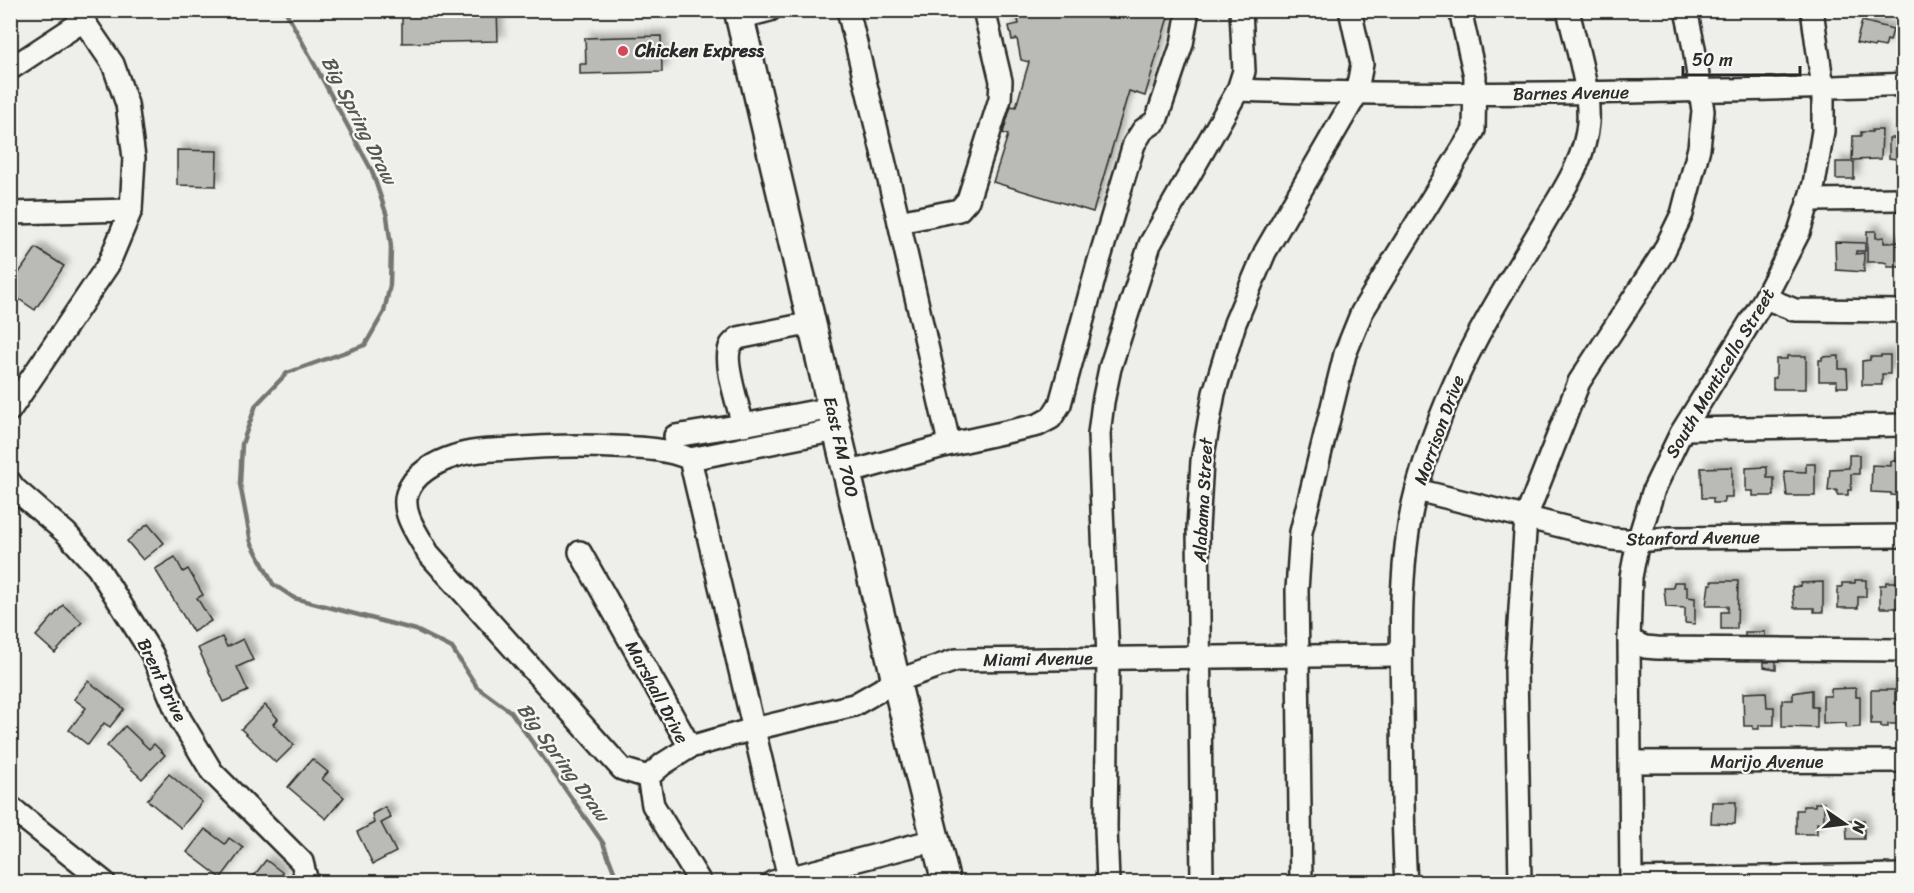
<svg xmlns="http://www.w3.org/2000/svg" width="1914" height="893" font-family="Sriracha,sans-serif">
<defs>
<filter id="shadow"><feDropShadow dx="5.5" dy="-5.5" stdDeviation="3" flood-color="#0004"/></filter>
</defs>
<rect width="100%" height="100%" fill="#eeeeea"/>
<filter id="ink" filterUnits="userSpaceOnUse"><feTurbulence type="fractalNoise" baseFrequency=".0167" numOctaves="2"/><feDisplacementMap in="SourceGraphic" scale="12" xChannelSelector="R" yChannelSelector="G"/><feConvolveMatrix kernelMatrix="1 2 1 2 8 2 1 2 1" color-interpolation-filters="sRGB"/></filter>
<g filter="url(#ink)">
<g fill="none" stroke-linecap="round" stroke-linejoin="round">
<polyline stroke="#757573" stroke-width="4.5" points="285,10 372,171 387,216 391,247 390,285 384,312 365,345 287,373 256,405 242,444 240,484 251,542 273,584 294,598 416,630 452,648 477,687 511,712 603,843 618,882"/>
</g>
<g fill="#babab7" stroke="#2b2b2b" stroke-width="1.5" filter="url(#shadow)">
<polygon points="402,10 497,10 498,41 402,43"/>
<polygon points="1016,10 1170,10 1145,96 1129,91 1093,212 993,182 1008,135 1003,133 1011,106 1016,107 1029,62 1021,60 1017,39 1012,40 1009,26 1019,24"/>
<polygon points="1862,21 1893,29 1890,41 1887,40 1885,47 1875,45 1874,47 1856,43"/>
<polygon points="661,36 662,72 580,74 580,64 586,64 585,38"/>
<polygon points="1872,130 1882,130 1881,159 1852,160 1853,136 1861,136 1861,132 1872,132"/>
<polygon points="1901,134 1904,134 1904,160 1889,158 1889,138 1901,138"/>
<polygon points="177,150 217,151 216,186 177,185"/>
<rect x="1836" y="162" width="18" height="17"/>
<polygon points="1867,231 1876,231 1876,238 1884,237 1884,243 1903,242 1904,271 1902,271 1902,267 1888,267 1887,263 1883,262 1867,262"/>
<polygon points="1835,242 1865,243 1865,251 1856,251 1856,254 1864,253 1864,272 1836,270"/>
<polygon points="36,248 64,266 35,310 10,293 10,286"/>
<polygon points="1881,355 1890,355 1890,374 1882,374 1882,385 1862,385 1862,361 1870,360 1870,357 1881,357"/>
<polygon points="1787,356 1806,356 1806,389 1773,389 1773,378 1776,378 1776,359 1787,359"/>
<polygon points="1839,356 1839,369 1847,369 1848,387 1837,387 1837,381 1819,381 1819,360 1822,360 1822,357"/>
<polygon points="1849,455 1859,455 1859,474 1851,474 1851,490 1848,490 1848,495 1837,495 1837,490 1828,491 1830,469 1849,468"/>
<polygon points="1891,461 1901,461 1900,496 1891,495 1891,493 1871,492 1872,465 1891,466"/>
<polygon points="1806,464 1815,464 1815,496 1787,496 1784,471 1806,472"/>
<polygon points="1732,467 1732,497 1724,497 1724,503 1713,503 1713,498 1702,498 1701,468"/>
<polygon points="1767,467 1767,478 1774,478 1774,496 1753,496 1753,491 1746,491 1746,468"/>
<polygon points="148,524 164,543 143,560 127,541"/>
<polygon points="175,557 183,572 188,569 203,595 197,598 211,621 193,632 155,569"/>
<polygon points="1900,579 1904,579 1904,604 1901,604 1901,608 1880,608 1880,585 1886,585 1886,582 1900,582"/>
<polygon points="1855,580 1866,580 1866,597 1858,597 1858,608 1838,608 1838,587 1842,587 1842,583 1855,583"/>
<polygon points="1711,581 1738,581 1737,629 1721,629 1721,612 1728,612 1728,606 1706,606 1709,584 1712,584"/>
<polygon points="1674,582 1684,582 1684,587 1687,587 1687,597 1695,598 1695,624 1685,623 1685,608 1666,607 1664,588 1673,588"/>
<polygon points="1823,582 1823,612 1814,612 1814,608 1794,608 1792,587 1801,586 1801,583"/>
<polygon points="63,605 82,622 55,653 36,636"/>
<rect x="1745" y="632" width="20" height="12"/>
<polygon points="222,637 227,647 243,639 253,660 237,667 248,691 223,702 198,648"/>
<polygon points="1769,660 1776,660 1776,669 1764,667 1764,662 1769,662"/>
<polygon points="88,681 124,709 110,727 104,723 88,745 69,730 86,708 74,699"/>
<polygon points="1856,688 1856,697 1860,697 1860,727 1846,728 1846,723 1823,724 1823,696 1831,696 1831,689"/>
<polygon points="1812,690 1812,707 1817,707 1817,728 1782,727 1782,700 1793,700 1793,693"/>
<polygon points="1871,690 1895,690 1895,704 1903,704 1903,724 1888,724 1888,727 1881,727 1881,724 1871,724"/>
<polygon points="1766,692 1767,707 1774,707 1774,725 1759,725 1759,729 1753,729 1753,726 1744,726 1743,693"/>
<polygon points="265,705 278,719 273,724 294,745 276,763 241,729"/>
<polygon points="125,726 149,749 154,744 165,755 142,779 107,746"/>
<polygon points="312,759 328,772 322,779 344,797 326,819 288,787"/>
<polygon points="169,774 202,802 181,828 147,800"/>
<polygon points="1712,802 1736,802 1735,824 1711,823"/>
<polygon points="1815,803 1824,803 1824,823 1817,823 1817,834 1796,834 1796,810 1803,810 1803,806 1815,806"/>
<polygon points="385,807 391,818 381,823 396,852 373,864 357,832 374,823 372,814"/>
<polygon points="1846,820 1864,820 1864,839 1847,839"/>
<polygon points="205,829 225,844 229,838 243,848 221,878 187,852"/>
<polygon points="266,860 283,873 277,880 280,882 249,882"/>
</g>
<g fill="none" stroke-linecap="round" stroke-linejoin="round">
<g stroke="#2b2b2b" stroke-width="26">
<g id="minor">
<polyline points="740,18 770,10"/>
<polyline points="10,69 83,21"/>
<path d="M1238,90C1369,95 1499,94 1630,92C1721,90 1812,89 1904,84"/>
<polyline points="1809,200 1904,199"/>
<polyline points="10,213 131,210"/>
<polyline points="899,222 959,210 968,200 1000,99 1001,81 984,10"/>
<polyline points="1765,298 1795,310 1904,311"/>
<path d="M812,323L738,338C736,340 732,343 731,345C722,360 739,408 743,425L832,408"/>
<polyline points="10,410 108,265 131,210 134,158 127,104 113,64 76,10"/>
<polyline points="1684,429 1904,425"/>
<polyline points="675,436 743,425"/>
<polyline points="947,445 1038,425 1051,418 1060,404 1098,264 1134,144 1143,130 1156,121 1182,44 1188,10"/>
<polyline points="690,459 837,430"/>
<polyline points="847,473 947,445 947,434 899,222 848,10"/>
<polyline points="10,482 14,488 66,533 98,568 152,654 180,719 212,772 302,862 307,882"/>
<polyline points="1417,490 1612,539 1638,541 1670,538 1904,536"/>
<polyline points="580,552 690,747 663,764 648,777 653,805 700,882"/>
<polyline points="1629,640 1645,647 1657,648 1904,650"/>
<polyline points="690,747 750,730 854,705 896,681 956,660 1401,655"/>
<polyline points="1630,762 1904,761"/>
<path d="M648,777L622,769L428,553C419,536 401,514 407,494C413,474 436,462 455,456C472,450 492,450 509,449C544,446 578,445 614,447C639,448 666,448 690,459L789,878"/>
<polyline points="10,807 104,882"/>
<polyline points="1631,879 1904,875"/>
<polyline points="773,882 935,840"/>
<polyline points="1108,882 1106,828 1108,658 1099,434 1103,402 1110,368 1150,244 1238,90 1244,71 1241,10"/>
<polyline points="1202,882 1198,528 1202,461 1214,393 1235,323 1265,252 1356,95 1362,64 1350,10"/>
<polyline points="1301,882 1297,590 1301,532 1345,354 1362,312 1474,130 1475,76 1460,10"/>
<path d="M1406,882C1402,826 1403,769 1402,712C1401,640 1398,558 1417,488C1434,427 1458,369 1490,314C1507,284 1526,254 1544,223C1562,192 1585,161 1588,123C1590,86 1576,47 1568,10"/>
<polyline points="1520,882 1516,670 1526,517 1579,382 1663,253 1682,214 1699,148 1703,111 1694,48 1686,10"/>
<polyline points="1631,882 1629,640 1631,577 1638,541 1654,489 1681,433 1765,298 1799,232 1814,184 1823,131 1823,88 1812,10"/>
</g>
</g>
<g stroke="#2b2b2b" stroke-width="32">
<polyline id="major" points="738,10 896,681 946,882"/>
</g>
<use href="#minor" stroke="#f6f6f2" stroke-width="21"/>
<use href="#major" stroke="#f6f6f2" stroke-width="27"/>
</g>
</g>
<circle fill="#d1495b" stroke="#f6f6f2" stroke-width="2" cx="623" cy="51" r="6"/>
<g text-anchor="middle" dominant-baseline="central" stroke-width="4.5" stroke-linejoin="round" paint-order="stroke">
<g font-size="18" font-weight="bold" fill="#2b2b2b" stroke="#f6f6f2" text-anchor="start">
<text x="635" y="51">Chicken Express</text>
</g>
<g font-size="18" fill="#2b2b2b" stroke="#f6f6f2">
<text transform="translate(1571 93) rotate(-1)">Barnes Avenue</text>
<text transform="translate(1720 373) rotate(-59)">South Monticello Street</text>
<text transform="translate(1439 430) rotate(-70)">Morrison Drive</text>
<text transform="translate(841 447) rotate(77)">East FM 700</text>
<text transform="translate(1203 500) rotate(-87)">Alabama Street</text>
<text transform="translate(1693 538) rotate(-1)">Stanford Avenue</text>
<text transform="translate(1038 659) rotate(-1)">Miami Avenue</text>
<text transform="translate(162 680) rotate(64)">Brent Drive</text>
<text transform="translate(657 692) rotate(62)">Marshall Drive</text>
<text x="1767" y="762">Marijo Avenue</text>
</g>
<g font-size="20" font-style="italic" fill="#565655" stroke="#f6f6f2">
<text transform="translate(359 120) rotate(63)">Big Spring Draw</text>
<text transform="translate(563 762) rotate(54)">Big Spring Draw</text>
</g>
</g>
<rect width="1914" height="893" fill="none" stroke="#f6f6f2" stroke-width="36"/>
<rect x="18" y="18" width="1878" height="857" fill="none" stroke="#2b2b2b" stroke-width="2" filter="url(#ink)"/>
<g transform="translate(1845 824) rotate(104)" stroke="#f6f6f2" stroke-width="4.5" paint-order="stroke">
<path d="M0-4.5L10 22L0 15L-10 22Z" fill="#2b2b2b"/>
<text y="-9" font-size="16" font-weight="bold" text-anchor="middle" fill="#2b2b2b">N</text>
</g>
<path d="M1683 66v9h117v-9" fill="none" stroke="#2b2b2b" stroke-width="3"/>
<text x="1692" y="66" font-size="18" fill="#2b2b2b" stroke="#f6f6f2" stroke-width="4.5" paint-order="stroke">50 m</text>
</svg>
